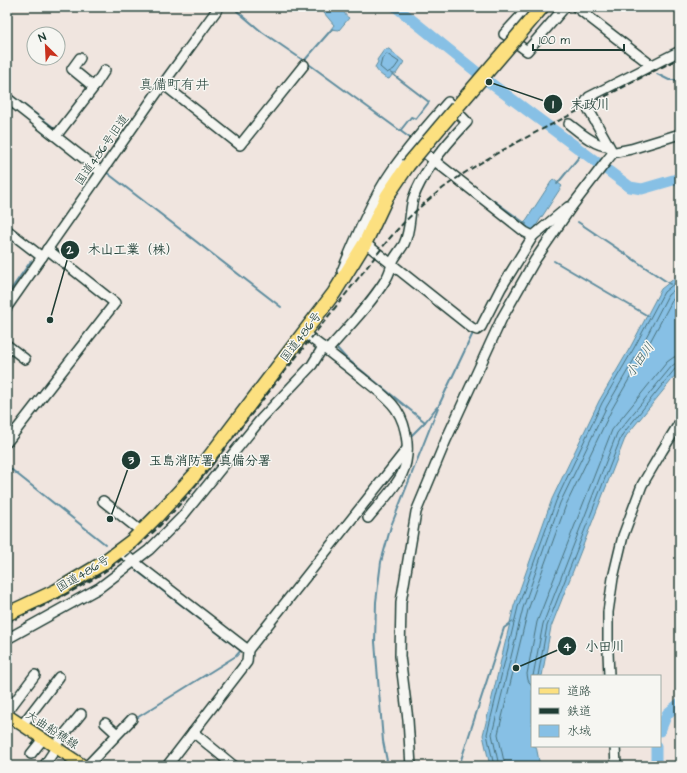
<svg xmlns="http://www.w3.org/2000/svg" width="687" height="773" font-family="'Architects Daughter','Klee One',sans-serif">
<rect width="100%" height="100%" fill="#f0e5df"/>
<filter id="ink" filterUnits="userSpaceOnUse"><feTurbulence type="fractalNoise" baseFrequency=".025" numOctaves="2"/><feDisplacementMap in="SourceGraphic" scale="8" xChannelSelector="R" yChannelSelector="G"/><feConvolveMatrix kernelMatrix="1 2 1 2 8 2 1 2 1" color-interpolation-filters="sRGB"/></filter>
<g filter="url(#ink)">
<g fill="#87c0e5" stroke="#5d8c9e">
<path d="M327,7C332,7 340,5 343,10C346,14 344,15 349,18L339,30L331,29L334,25L324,13Z"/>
<path d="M387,49H389L404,62L396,74H393L389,79C384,78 377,72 375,67L378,62L377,60L384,50Z"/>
<polygon points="553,179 562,186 532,232 523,225"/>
<polygon points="680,274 680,370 626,436 551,627 542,676 532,676 532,746 536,746 540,766 490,766 483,735 514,606 552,499 599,401 631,346 661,289"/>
</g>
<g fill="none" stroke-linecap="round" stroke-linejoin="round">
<g stroke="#49717b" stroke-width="1">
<polygon points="387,54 399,62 394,69 387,73 380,67 382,59"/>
<polyline points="533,676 543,624 617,433 672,366 676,363 680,362"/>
<polyline points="538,676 547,626 622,435 675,369 680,368"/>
<polyline points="532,687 528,680 527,674 537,622 612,430 667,362 674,357 680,356"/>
<polyline points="494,766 487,734 518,607 556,501 602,403 634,348 664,292 680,279"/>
<polyline points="499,766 492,734 523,608 560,503 607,406 639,351 668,295 680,285"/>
<polyline points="505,766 498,734 528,610 566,505 612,409 644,353 673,299 680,293"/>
</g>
<g stroke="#5d8c9e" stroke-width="2">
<polyline points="237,11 262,32 310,65 410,138"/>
<polyline points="304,61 332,29"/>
<polyline points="391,73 429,102 416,119 411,117 400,131"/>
<polyline points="657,74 669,80 680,80"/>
<polyline points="7,92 57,130"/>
<polyline points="106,172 281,307"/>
<polyline points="468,182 526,224"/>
<polyline points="557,184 583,152"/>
<polyline points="578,222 670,284"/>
<polyline points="519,250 527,237"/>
<polyline points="554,261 648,316"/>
<polyline points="7,295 31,261"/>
<polyline points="477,325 486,308"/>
<polyline points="336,347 345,357 425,422"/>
<polyline points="410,437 425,422 437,407"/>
<polyline points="7,466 105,544"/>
<polyline points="361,500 404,445"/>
<polyline points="137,571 241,651"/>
<polyline points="259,629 266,620"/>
<polyline points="135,719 236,656 243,648"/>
<polyline points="388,766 383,741 375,642 376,602 381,562 391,526 439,405 474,331"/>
<polyline points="459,766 504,628 512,622"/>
</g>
<g stroke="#87c0e5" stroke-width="11">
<polyline points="396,7 489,82 630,187 642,189 680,178"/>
<polyline points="660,731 667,714 680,703"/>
<polyline points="656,766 656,746"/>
</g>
<g stroke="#1f3d34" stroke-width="12">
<g id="minor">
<polyline points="529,7 504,34 527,51 565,7"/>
<polyline points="576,7 651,65"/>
<polyline points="80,58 72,69 94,87 105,70"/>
<polyline points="163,84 240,145 304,65"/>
<polyline points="7,98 101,172"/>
<path d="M569,124C578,131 596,147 608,146"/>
<polyline points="56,136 94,87"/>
<polyline points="417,147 525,232 533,236"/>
<polyline points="613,153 585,103 589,97 680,51"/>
<polyline points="7,230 42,257"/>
<polyline points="365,243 472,328 477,330 481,327 501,288 533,236 568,207"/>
<polyline points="7,307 163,84 219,7"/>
<path d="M304,333C324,348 343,363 362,378C374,388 388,397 396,409C408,427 411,455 402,474C394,490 379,504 368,518"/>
<polyline points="7,345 25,359"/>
<path d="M328,350C348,327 370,305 386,279C390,273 391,266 394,259C397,254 401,249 404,244C411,230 409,214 413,199C422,172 448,142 467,122L448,102C428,125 408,147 391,172C372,199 355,240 342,271"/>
<polyline points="7,442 115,303 47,249"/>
<polyline points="103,501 142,532"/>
<polyline points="120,551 248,650"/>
<polyline points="7,639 99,588 149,550 181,518 261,419 312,365 323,347"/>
<polyline points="609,676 608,652 608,612 613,578 623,536 642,485 662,451 680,422"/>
<polyline points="7,712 35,675"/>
<polyline points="105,723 117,734"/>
<polyline points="22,725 59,677"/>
<polyline points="193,732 234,766"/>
<polyline points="615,746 616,766"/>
<polyline points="54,747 81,714"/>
<polyline points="31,754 43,739"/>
<polyline points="44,766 56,748"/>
<polyline points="87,766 132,719"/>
<polyline points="167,766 247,662 248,650 407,449"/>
<polyline points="411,766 408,720 400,656 401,602 416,512 446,440 502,318 535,260 572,206 608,159 613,153 616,152 631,149 680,134"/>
</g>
</g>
<g stroke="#1f3d34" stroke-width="14">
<polyline id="major" points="7,715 84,766"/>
</g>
<g stroke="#1f3d34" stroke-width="16">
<g id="highway">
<polyline points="457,107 510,45"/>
<polyline points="7,614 56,591 100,565 132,541 156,517 201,468 334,293 365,243 387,196 408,165"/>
</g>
</g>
<use href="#minor" stroke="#f6f6f2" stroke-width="9"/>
<use href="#major" stroke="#fce080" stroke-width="11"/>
<use href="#highway" stroke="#fce080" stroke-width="13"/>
<path stroke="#1f3d34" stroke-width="2" stroke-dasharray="6 3" stroke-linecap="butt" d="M7,623C41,607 76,591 107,570C138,549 164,523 188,495L389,239C441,178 502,150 572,114C608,95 644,76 680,58"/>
<g stroke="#1f3d34" stroke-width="16" stroke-linecap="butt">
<g id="highway-bridge">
<polyline points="510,45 542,7"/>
<polyline points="408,165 457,107"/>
</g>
</g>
<use href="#highway-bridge" stroke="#fce080" stroke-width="13"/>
</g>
</g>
<g text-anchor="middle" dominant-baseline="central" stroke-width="3" stroke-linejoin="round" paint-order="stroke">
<g font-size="12" fill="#1f3d34" stroke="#f6f6f2">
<text transform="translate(102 150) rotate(-55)">国道486号旧道</text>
<text transform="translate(301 337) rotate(-53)">国道486号</text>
<text transform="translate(83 574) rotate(-31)">国道486号</text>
<text transform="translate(52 730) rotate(33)">大曲船穂線</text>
</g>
<g font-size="13" font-style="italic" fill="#395e60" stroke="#f6f6f2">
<text transform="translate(640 360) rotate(-55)">小田川</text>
</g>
<g font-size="14" fill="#1f3d34" stroke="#f6f6f2">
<text x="174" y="85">真備町有井</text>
</g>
</g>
<path fill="none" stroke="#1f3d34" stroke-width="1.5" d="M489 82L553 104M50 320L70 250M110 519L131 460M516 668L567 646"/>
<g fill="#1f3d34" stroke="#f6f6f2" stroke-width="1.5">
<circle cx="489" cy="82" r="4"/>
<circle cx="50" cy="320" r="4"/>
<circle cx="110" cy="519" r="4"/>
<circle cx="516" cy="668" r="4"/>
<circle cx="553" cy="104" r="10"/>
<circle cx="70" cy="250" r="10"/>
<circle cx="131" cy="460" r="10"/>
<circle cx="567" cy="646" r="10"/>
</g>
<g font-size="12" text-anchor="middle" font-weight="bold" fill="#fff">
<text x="553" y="108">1</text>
<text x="70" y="254">2</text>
<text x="131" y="464">3</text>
<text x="567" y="651">4</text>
</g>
<g font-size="13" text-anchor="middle" font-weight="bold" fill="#1f3d34" stroke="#f6f6f2" stroke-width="3" stroke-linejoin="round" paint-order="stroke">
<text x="590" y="109">末政川</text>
<text x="133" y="254">木山工業（株）</text>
<text x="210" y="465">玉島消防署 真備分署</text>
<text x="605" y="651">小田川</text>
</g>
<rect width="687" height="773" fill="none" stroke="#f6f6f2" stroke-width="24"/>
<rect x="12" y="12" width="663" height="749" fill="none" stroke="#1f3d34" stroke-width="1.5" filter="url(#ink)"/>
<rect x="531" y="675" width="130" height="72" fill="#f6f6f2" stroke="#a0aca6"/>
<rect x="539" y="688" width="20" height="6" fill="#fce080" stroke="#a0aca6"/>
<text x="567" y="695" font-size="12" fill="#1f3d34">道路</text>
<rect x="539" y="708" width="20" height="6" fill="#1f3d34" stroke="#a0aca6"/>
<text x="567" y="715" font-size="12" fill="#1f3d34">鉄道</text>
<rect x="539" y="725" width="20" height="12" fill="#87c0e5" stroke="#a0aca6"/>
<text x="567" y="735" font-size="12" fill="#1f3d34">水域</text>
<g transform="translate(46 46) rotate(336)"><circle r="19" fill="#f6f6f2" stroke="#a0aca6"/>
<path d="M0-3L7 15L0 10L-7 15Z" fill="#c8321e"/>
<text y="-6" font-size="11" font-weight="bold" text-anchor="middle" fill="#1f3d34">N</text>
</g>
<path d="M533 44v6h91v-6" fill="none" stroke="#1f3d34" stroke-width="2"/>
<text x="539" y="44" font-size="12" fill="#1f3d34" stroke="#f6f6f2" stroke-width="3" paint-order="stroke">100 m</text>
</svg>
